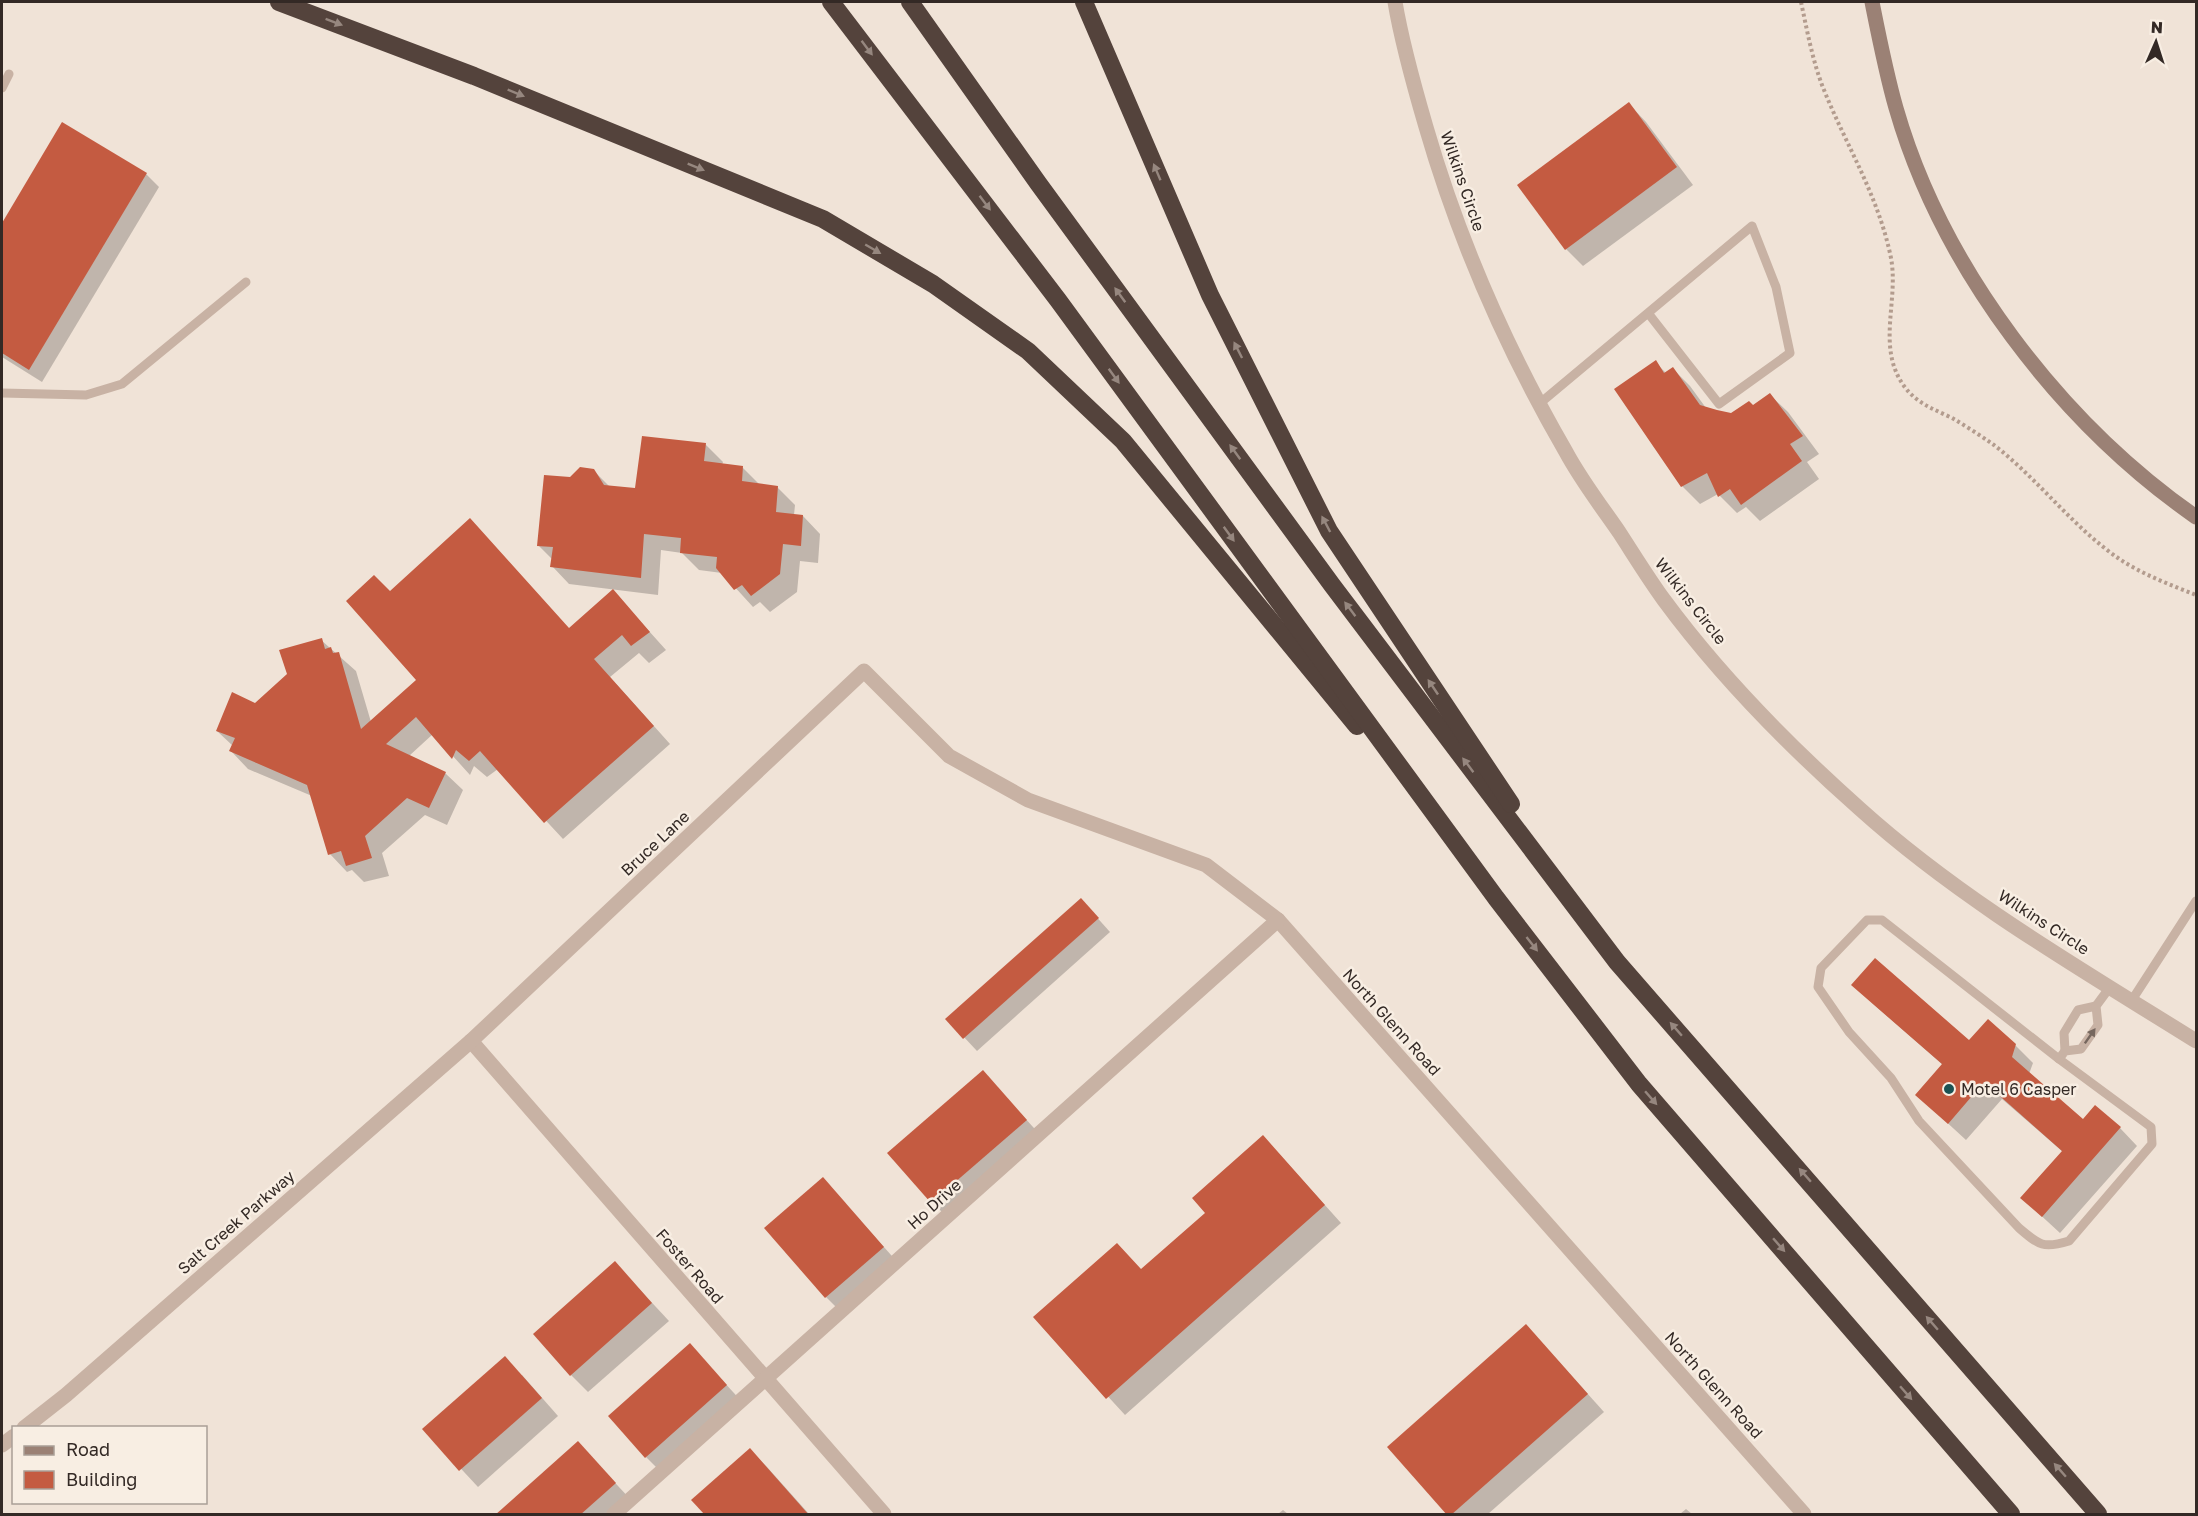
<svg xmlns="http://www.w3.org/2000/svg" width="2198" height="1516" font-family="'Golos Text',sans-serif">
<rect width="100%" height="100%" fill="#f0e3d7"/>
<g fill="#0003">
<polygon points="1629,104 1646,122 1693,185 1583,266 1566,249"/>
<polygon points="63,124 146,174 159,187 42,382 2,357 2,226"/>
<polygon points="1655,362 1666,373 1673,369 1690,386 1706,408 1732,415 1752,407 1770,395 1788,412 1819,454 1807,462 1819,479 1760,521 1746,507 1737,513 1718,494 1700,504 1682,486 1616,389"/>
<polygon points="705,444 723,462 722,465 743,468 760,485 777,487 795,505 794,515 803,516 820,534 818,563 800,561 797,592 770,612 760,602 753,607 722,573 699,570 682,553 661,550 658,595 569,584 552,566 553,560 538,545 570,479 593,470 610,487 637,490"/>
<polygon points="613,591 666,650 649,663 639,653 610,677 670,744 563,839 498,769 487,777 474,766 470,775 433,734 409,756 445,773 463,790 447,825 425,815 382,853 389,876 364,882 352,870 347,872 330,854 312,796 248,769 231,751 233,746 217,731 255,705 288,675 321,640 356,671 371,722 418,680 390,593 570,629"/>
<polygon points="1093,913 1110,932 977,1051 947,1019"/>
<polygon points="1871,1002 1969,1042 2015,1045 2033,1063 2029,1074 2083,1121 2120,1128 2137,1146 2060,1233 2022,1198 2063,1152 2002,1099 1966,1140 1917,1095 1943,1065"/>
<polygon points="983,1072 1043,1138 949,1219 932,1202"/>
<polygon points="1280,1155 1341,1223 1125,1415 1035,1317 1142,1271 1207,1213"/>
<polygon points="823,1179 900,1265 843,1314 826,1297"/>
<polygon points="615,1263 669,1321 588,1392 571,1375"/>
<polygon points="1543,1344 1604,1412 1488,1514 1449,1514"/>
<polygon points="690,1345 744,1404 663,1474 646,1457"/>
<polygon points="522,1375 558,1416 478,1487 424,1429"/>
<polygon points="578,1443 632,1501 617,1514 499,1514"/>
<polygon points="750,1450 767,1467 809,1514 707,1514"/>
<polygon points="1686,1509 1692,1514 1680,1514"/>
<polygon points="1283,1510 1288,1514 1278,1514"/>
</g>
<g fill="#c45b41">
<polygon points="1629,102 1677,167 1565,250 1517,185"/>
<polygon points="62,122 147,173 29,370 2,353 2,223"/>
<polygon points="1656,360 1664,373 1673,367 1700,405 1717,410 1731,413 1749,401 1753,405 1770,393 1803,436 1790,444 1802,461 1741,505 1730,489 1718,497 1707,473 1681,487 1614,389"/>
<polygon points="642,436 706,443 704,461 743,466 742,481 778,486 776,512 803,515 801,546 783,544 780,574 751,596 742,585 734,590 716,568 717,557 680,553 681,538 644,534 641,578 550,567 553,547 537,546 544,475 570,477 580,467 594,469 604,485 635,488"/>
<polygon points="470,518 569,628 613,589 650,632 631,646 622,635 594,659 654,726 544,823 480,751 469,761 456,750 452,759 416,717 386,744 446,772 429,808 407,798 365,836 372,858 346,866 341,851 328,855 307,785 229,751 235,738 216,731 232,692 255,703 287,674 279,650 322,638 325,649 331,647 333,653 339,652 361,729 416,680 346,601 374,575 390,591"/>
<polygon points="1081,898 1099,918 963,1039 945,1019"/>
<polygon points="1875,958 1969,1040 1988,1019 2016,1044 2012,1057 2083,1119 2095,1105 2121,1127 2042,1217 2020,1198 2062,1151 1984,1082 1948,1124 1915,1095 1942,1064 1851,985"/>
<polygon points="983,1070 1027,1120 931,1203 887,1153"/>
<polygon points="1263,1135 1325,1205 1106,1399 1033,1317 1117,1243 1141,1269 1205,1213 1192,1198"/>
<polygon points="823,1177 884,1247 825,1298 764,1228"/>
<polygon points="615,1261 652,1303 570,1376 533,1334"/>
<polygon points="1526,1324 1588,1394 1451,1515 1447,1515 1387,1447"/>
<polygon points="690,1343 727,1385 645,1458 608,1416"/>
<polygon points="505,1356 542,1398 459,1471 422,1429"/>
<polygon points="578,1441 616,1483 580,1515 495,1515"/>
<polygon points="750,1448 809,1515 705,1515 691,1500"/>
</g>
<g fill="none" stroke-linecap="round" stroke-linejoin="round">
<path stroke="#b39c8e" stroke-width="4" stroke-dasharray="3 3" stroke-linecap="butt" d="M1801,2C1807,30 1812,58 1822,85C1845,144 1878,194 1891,258C1899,301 1876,347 1904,386C1917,404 1934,409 1952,418C1966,426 1981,436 1994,445C2038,479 2073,527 2118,558C2141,574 2171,585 2196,595"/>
<g stroke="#c8b2a4" stroke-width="9">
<polyline points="2,88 9,74"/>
<polyline points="2,393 86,395 122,384 246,282"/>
<polyline points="1539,404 1752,226 1776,287 1790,353 1719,404 1648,313"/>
<path d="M1867,920H1882L2059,1059L2151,1127L2152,1144L2069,1241C2043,1249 2039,1245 2019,1228L1919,1121L1891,1078L1849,1032L1818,987L1821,968Z"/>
<polyline points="2132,1000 2196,901"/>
<polyline points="2065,1051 2064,1033 2078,1010 2096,1006"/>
<polyline points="2059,1059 2065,1051 2081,1049 2098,1025 2096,1006 2110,987"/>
</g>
<g stroke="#c8b2a4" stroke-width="15">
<path d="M1395,2C1402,44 1414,86 1426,127C1459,241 1507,350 1566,452C1581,480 1601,506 1619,532C1634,555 1648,578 1664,600C1720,676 1789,746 1860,809C1961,900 2081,969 2196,1041"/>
<polyline points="471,1041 884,1514"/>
<polyline points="24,1428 66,1395 471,1041 864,671 949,756 1028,800 1206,865 1278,920 1804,1514"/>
<polyline points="2,1445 14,1436"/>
<polyline points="614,1514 1278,920"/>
</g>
<path stroke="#9b8175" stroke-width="15" d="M1872,2C1879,37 1886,73 1896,108C1942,268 2060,422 2196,517"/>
<g stroke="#54433c" stroke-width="18">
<polyline points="279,2 474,76 823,219 933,284 1028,351 1123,441 1357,726"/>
<polyline points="831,2 1058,300 1496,898 1639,1084 2011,1514"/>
<polyline points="910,2 1038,183 1332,585 1617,962 2098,1514"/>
<polyline points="1084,2 1210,295 1329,531 1511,804"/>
</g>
</g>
<defs><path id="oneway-solid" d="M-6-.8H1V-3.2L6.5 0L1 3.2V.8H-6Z" transform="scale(1.5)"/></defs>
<g fill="#96877f">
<use href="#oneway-solid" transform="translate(334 22) rotate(21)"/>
<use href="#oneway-solid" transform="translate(867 48) rotate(53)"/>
<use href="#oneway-solid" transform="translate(516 93) rotate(22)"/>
<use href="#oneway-solid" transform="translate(696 167) rotate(22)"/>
<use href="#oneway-solid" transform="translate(1157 172) rotate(-113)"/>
<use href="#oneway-solid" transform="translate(985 203) rotate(53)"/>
<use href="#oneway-solid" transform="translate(873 249) rotate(30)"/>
<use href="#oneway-solid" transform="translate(1120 295) rotate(-126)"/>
<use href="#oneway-solid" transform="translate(1238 350) rotate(-117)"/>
<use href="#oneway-solid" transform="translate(1114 376) rotate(54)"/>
<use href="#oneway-solid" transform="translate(1235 452) rotate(-126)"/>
<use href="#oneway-solid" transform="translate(1326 524) rotate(-118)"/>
<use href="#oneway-solid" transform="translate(1229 534) rotate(54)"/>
<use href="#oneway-solid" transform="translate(1350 609) rotate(-127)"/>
<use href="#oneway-solid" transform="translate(1433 687) rotate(-124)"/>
<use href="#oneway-solid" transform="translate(1468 765) rotate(-127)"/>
<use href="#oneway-solid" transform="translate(1532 944) rotate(52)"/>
<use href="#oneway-solid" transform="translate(1676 1029) rotate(-131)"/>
<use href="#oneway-solid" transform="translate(1651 1098) rotate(49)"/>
<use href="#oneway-solid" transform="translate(1805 1175) rotate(-131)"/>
<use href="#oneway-solid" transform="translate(1779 1245) rotate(49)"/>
<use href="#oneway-solid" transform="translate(1932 1323) rotate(-131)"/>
<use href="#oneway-solid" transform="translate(1906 1393) rotate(49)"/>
<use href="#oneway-solid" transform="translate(2060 1470) rotate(-131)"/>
</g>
<use fill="#76675e" href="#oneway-solid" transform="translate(2090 1036) rotate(-55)"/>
<circle fill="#1c5253" stroke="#f8eee3" stroke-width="2" cx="1949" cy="1089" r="6"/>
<g text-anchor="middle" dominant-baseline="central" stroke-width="5" stroke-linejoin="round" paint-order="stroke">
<g font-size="16" fill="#332925" stroke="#f8eee3">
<text transform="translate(1463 181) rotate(71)">Wilkins Circle</text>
<text transform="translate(1691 601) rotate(52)">Wilkins Circle</text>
<text transform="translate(655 843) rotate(-43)">Bruce Lane</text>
<text transform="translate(2044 922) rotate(33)">Wilkins Circle</text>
<text transform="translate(1392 1022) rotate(48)">North Glenn Road</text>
<text transform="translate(934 1204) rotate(-42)">Ho Drive</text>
<text transform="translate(236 1222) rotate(-41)">Salt Creek Parkway</text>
<text transform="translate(690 1266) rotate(49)">Foster Road</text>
<text transform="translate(1714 1385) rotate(48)">North Glenn Road</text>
</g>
<g font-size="16" fill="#332925" stroke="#f8eee3" text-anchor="start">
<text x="1961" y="1089">Motel 6 Casper</text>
</g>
</g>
<rect width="2198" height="1516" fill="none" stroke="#332925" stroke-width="6"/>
<rect x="12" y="1426" width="195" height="78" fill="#f8eee3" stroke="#a99f97" stroke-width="1.5"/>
<rect x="24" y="1446" width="30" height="9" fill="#9b8175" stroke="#a99f97" stroke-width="1.5"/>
<text x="66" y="1456" font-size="18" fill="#332925">Road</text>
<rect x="24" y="1471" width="30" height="18" fill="#c45b41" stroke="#a99f97" stroke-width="1.5"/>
<text x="66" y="1486" font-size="18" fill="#332925">Building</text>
<g transform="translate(2156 42) rotate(3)" stroke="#f8eee3" stroke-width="4.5" paint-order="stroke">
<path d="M0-4.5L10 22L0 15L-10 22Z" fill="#332925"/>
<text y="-9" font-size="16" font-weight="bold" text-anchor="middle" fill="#332925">N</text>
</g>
</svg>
